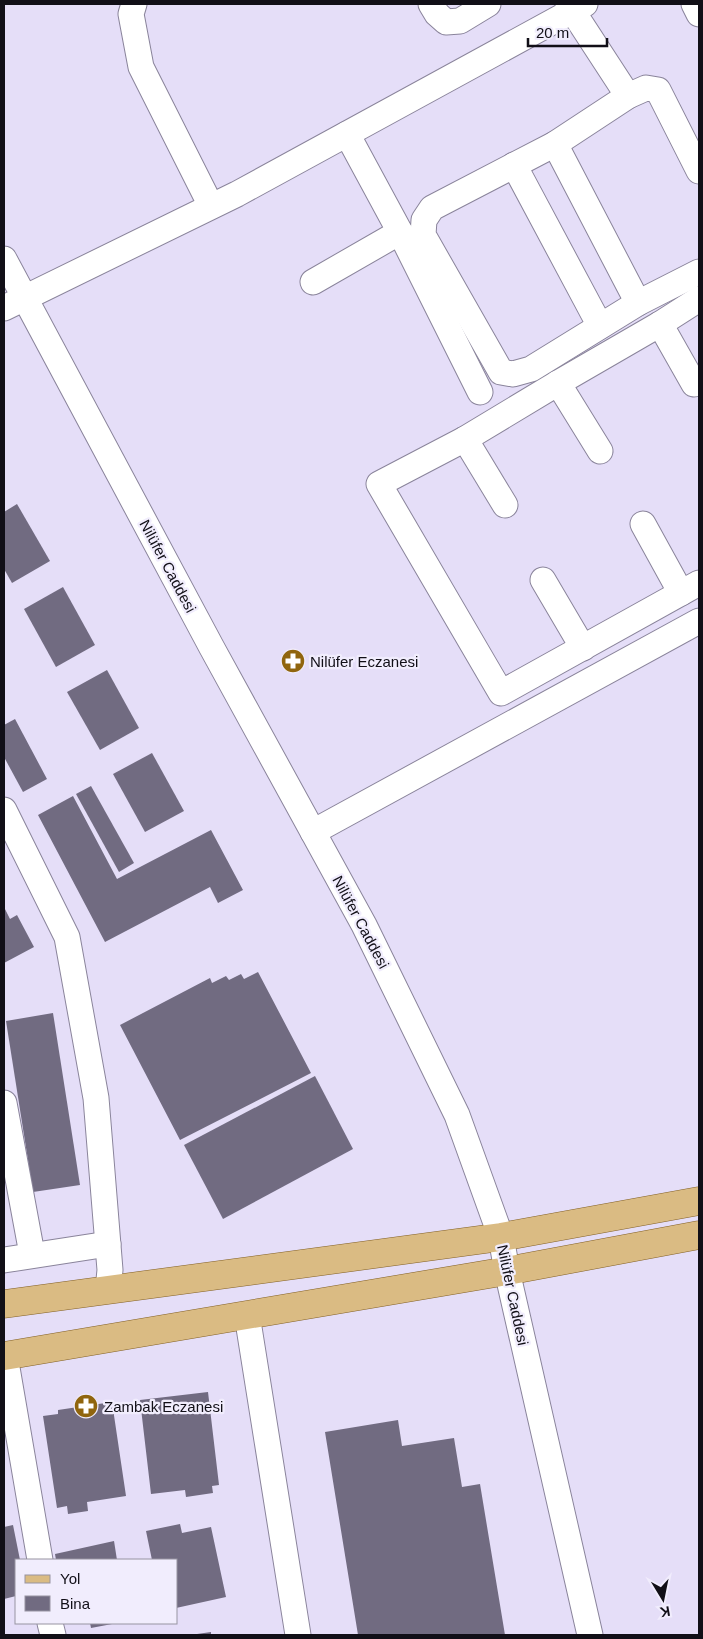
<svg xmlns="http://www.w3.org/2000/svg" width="703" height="1639" font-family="Arial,sans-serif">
<rect width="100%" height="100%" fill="#e5def8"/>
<g fill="#716b81">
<polygon points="17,504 50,561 12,583 4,569 4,512"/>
<polygon points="63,587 95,645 56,667 24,609"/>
<polygon points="107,670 139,728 100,750 67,692"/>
<polygon points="15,719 47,779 23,792 4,757 4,725"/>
<polygon points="152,753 184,811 145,832 113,774"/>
<polygon points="91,786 134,863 119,872 76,794"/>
<polygon points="73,796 117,879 211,830 243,890 218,903 210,887 105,942 38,815"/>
<polygon points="4,907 10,919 17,915 34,947 4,963"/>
<polygon points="258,972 311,1073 180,1140 120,1025 210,978 212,983 226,976 229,980 241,974 244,979"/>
<polygon points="53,1013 80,1185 33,1192 6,1021"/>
<polygon points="315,1076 353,1149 223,1219 184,1145"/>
<polygon points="208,1392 219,1485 212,1486 213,1493 186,1497 185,1490 151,1494 140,1400"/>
<polygon points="112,1402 126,1496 87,1502 88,1511 68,1514 67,1506 57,1508 43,1416 58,1414 58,1410"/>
<polygon points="398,1420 402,1446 454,1438 462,1487 480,1484 505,1635 358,1635 325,1432"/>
<polygon points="180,1524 182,1533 211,1527 226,1597 176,1608 176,1560 152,1560 146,1531"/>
<polygon points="13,1525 20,1560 16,1560 16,1596 4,1599 4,1527"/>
<polygon points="114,1541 117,1560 56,1560 55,1554"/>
<polygon points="90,1623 112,1623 112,1624 91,1628"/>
<polygon points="211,1632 211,1635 197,1635 197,1634"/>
</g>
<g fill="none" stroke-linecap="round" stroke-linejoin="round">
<g stroke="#8a849b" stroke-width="27">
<g id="minor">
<polyline points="134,4 131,14 141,67 211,206"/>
<polyline points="431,4 437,14 446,22 460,21 488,4"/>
<polyline points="568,4 628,96"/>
<polyline points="694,4 699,14"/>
<polyline points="347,134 400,232 480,392"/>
<polyline points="555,144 638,303"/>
<polyline points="514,165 600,326"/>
<polyline points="699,171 658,90 646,88 628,96 555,144 432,208 424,220 423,235 501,372 513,374 531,369 638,303 699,272"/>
<polyline points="4,259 212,648 364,925 457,1115 501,1237 507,1271 590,1635"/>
<polyline points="313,282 400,232"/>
<polyline points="699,299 660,324 558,383 465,439 379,484 501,693 699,583"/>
<polyline points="4,308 237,194 585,4"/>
<polyline points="660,324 694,384 699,381"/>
<polyline points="558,383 600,451"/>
<polyline points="465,439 505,505"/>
<polyline points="643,524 681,593"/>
<polyline points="543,580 583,648"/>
<polyline points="4,810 67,937 96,1098 110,1270 108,1290"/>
<polyline points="313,832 699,621"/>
<polyline points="4,1103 32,1254"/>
<polyline points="4,1260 108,1244"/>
<polyline points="247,1315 298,1635"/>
<polyline points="5,1356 40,1560"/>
<polyline points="50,1623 53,1635"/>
</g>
</g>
<g stroke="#836127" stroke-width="29">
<g id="major">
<polyline points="4,1304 501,1237 699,1201"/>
<polyline points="4,1356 507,1271 699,1235"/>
</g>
</g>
<use href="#minor" stroke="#fff" stroke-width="25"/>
<use href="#major" stroke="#dabb83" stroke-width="28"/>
</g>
<defs>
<g id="pharmacy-disc" transform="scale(1.25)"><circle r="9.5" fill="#90650e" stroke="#f1edfd"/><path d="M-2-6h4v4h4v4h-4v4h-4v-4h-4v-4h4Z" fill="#fff"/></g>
</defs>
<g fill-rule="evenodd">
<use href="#pharmacy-disc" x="293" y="661"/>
<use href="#pharmacy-disc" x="86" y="1406"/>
</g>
<g text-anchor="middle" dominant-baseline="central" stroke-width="4.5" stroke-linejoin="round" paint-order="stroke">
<g font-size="15" fill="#110f17" stroke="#f1edfd">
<text transform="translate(168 566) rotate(62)">Nilüfer Caddesi</text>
<text transform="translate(361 922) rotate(62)">Nilüfer Caddesi</text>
<text transform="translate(513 1295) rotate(78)">Nilüfer Caddesi</text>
</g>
<g font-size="15" fill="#110f17" stroke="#f1edfd" text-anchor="start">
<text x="310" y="661">Nilüfer Eczanesi</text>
<text x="104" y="1406">Zambak Eczanesi</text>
</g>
</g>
<rect width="703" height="1639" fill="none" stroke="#110f17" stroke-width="10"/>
<rect x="15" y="1559" width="162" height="65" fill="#f1edfd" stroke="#9794a1"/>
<rect x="25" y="1575" width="25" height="8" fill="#dabb83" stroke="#9794a1"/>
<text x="60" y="1584" font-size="15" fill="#110f17">Yol</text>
<rect x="25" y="1596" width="25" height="15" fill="#716b81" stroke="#9794a1"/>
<text x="60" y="1609" font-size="15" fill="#110f17">Bina</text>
<g transform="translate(663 1599) rotate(170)" stroke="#f1edfd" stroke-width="4" paint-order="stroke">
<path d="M0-4L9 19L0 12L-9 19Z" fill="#110f17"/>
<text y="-8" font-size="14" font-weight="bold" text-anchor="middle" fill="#110f17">K</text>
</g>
<path d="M528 38v8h79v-8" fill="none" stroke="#110f17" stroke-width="2.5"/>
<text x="536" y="38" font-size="15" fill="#110f17" stroke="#f1edfd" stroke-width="4" paint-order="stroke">20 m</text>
</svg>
